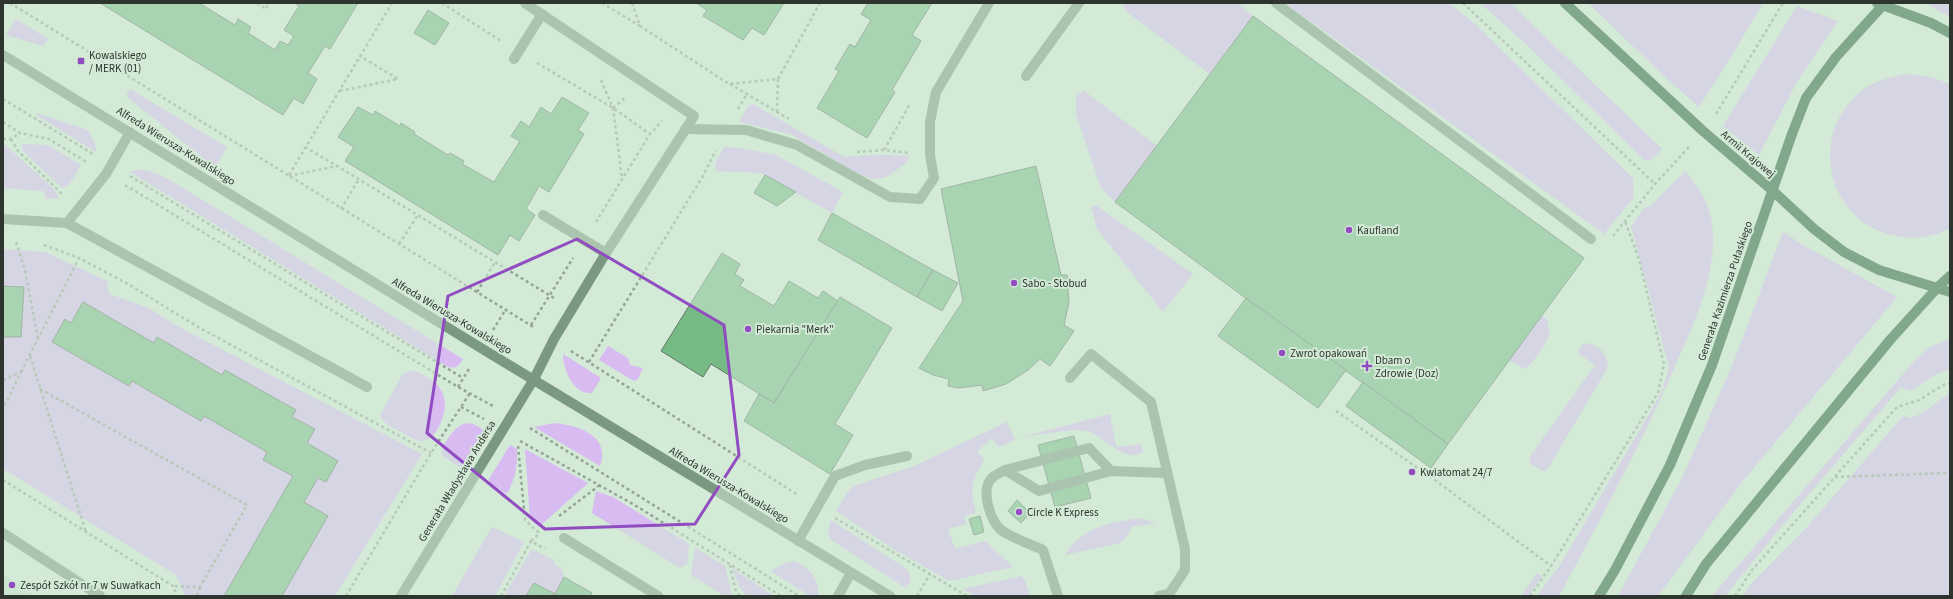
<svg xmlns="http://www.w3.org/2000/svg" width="1953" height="599" font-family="'Source Sans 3',sans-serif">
<rect width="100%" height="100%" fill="#d3ead7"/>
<polygon fill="#c1ddc6" points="3,575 37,596 3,596"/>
<g fill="#d8bcf1">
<polygon points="1122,3 1237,3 1253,16 1210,74 1127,12"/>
<polygon points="1285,3 1449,3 1474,23 1633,178 1634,197 1604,234"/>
<polygon points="1480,3 1510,3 1662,149 1652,159 1645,161 1528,46"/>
<polygon points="1588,3 1763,3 1734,52 1699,107 1666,78"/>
<polygon points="1925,3 1950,3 1950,17"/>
<polygon points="1797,6 1838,21 1798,80 1759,155 1723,126"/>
<polygon points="16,19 48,39 43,46 6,35"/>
<path d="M1905,74L1931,77L1950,84V228C1934,237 1914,240 1897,236C1824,223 1806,128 1867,87C1879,80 1892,77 1905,74Z"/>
<polygon points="130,89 227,147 217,164 213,166 126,96"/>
<polygon points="1083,90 1157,146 1115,202 1101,188 1076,114 1076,97"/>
<polygon points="753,104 844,157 881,155 910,156 906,163 891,174 884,178 871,179 853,171 790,134 739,122 748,106"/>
<polygon points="36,113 88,130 95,144 96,152 36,115"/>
<polygon points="3,143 55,190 59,198 45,199 44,191 3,188"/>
<polygon points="22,144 48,145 81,165 69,185 62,188 22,150"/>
<polygon points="724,147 740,148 776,155 843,192 832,213 761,173 716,171 715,164"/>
<path d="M142,169L158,174L170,180L463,359C459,366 456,369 448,367L130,172Z"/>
<path d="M1685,171C1698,186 1710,204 1712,224C1718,272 1695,321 1676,364C1642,443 1600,520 1559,596H1537L1560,565L1662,392L1669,367L1631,226L1645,207L1651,206Z"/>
<polygon points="1091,206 1097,206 1193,274 1163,312 1097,229"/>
<polygon points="1783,232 1803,245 1897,297 1742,482 1658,596 1618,596 1681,480 1732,366"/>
<polygon points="3,249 45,252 107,281 109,294 149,308 177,326 422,454 335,596 185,596 176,575 3,469"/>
<path d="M1541,316L1547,319C1548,324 1550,330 1549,335C1547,343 1531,366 1525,369L1509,360Z"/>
<polygon points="1950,339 1950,370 1939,373 1910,391 1901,387 1786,521 1725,596 1712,596 1916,359 1930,347"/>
<path d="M1587,343C1600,346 1607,354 1608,367L1547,470L1543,471L1531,464L1529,458L1595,365L1579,354L1578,350L1582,345Z"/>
<polygon points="608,346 628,358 630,365 643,368 638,379 634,381 599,360"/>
<path d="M563,354L601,378L592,393C573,395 563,369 563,354Z"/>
<path d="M410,371C417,371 421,373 427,377C449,390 449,410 437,430C432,437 429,441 420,441C414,440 408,436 403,433C394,428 384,425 380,415L403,374Z"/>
<path d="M1950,393V596H1743L1752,583L1806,528L1904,415L1908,418C1921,418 1938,400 1950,393Z"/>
<path d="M1110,414L1116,447L1141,444L1143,451C1126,466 1101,433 1087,431C1075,428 1037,435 1022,437Z"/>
<path d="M1007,422L1015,440L999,447L992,438L977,451L984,459C972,483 969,486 976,513L964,516L966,524L948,529L955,549L985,541L1013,567L949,581L892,548L836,511L849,490L856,485L914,466Z"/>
<path d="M466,423L473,424L484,430L461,468L442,455C441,444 455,426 466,423Z"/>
<path d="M554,423C578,425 611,436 600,466L534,427Z"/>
<path d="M510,445L517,449C517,468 516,477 507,494L490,483L489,479Z"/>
<polygon points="525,449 588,483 539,527 530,520"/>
<polygon points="596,491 613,497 689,544 687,564 680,568 592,513"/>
<path d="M1139,518L1156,523L1131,527L1129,534L1120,543L1065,555C1080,528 1110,523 1139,518Z"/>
<polygon points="831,520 908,570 911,580 906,588 831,540 828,531"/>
<polygon points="492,527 524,542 495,596 452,596"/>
<polygon points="695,548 725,566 732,596 725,596 691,575"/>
<polygon points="532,549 554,560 555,565 561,568 564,577 555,594 534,583 526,596 504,596"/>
<path d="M794,561C810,568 819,578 818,596H810L771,571L783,564Z"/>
<polygon points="732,568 774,596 747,596 739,586"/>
<polygon points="1537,573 1542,576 1528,596 1521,596"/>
<polygon points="1021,576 1025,581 1030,596 975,596 963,589"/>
</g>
<g fill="#76bb85" stroke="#627666">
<polygon points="100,3 199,3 235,25 238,19 251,27 248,33 275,50 280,41 288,45 294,36 284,30 299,6 295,3 358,3 330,49 325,46 308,73 317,79 303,104 294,98 283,115"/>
<polygon points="696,3 784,3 764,35 752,28 743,40 703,16 707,10"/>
<polygon points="868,3 932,3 912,35 921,41 892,90 895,92 867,138 817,108 839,71 835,69 850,44 855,47 871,20 861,14"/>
<polygon points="428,10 449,23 435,45 414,33"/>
<polygon points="1253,16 1584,258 1448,444 1304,341 1115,202"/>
<polygon points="562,97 589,113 578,130 584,134 549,192 539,186 526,209 535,215 519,241 510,235 498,255 345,161 354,147 338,137 358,107 373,115 375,111 400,126 401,123 415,132 414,134 448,155 450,153 464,161 462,164 494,182 520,141 511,136 521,121 529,127 541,107 551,114"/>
<polygon points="1036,166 1061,275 1067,275 1069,302 1064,325 1074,331 1050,366 1040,359 1028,370 1006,384 983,391 982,385 959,388 948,386 949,379 933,375 919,368 963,301 941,189"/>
<polygon points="765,175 796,192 777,206 754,193"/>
<polygon points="832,213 933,270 917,297 818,240"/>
<polygon points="722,253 740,264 735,274 744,280 740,286 774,306 789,281 818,298 823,291 838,301 774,403 711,364 703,377 661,351"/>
<polygon points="933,270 958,283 942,311 917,297"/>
<polygon points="3,286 24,287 21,337 3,337"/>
<polygon points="840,297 892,328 835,424 853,435 830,474 744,421 759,394 774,403"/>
<polygon points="1246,298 1346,370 1318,408 1218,336"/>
<polygon points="83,302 154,343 157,337 222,375 225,370 296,410 292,417 315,429 307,443 338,461 326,482 318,478 304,502 328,516 282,596 224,596 293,476 263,460 267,452 204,416 201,421 132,381 129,386 52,342 65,319 71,323"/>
<polygon points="1363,382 1448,444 1431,468 1346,406"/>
<polygon points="1074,436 1091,498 1055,507 1038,445"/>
<polygon points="1017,500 1030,513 1021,523 1008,511"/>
<polygon points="980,516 984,532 974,535 969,519"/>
<polygon points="564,577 592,593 590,596 558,596 555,594"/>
<polygon points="534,583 555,594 558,596 526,596"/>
</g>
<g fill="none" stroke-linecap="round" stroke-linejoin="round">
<g stroke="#94a597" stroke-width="2.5" stroke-dasharray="3 3" stroke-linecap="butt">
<polyline points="10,3 535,328"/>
<polyline points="257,3 266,9 269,3"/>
<polyline points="442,3 501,41"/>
<polyline points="602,3 640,26"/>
<polyline points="632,3 640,26 729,84 778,79 820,3"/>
<polyline points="1463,3 1655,184"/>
<polyline points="537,63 613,108 650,134"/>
<polyline points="601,80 613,108 622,178"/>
<polyline points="730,84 789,119"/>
<polyline points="340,91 398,79 360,56"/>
<polyline points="3,99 93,154"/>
<polyline points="613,108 626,97"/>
<polyline points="738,109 747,94"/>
<polyline points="777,112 778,79"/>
<polyline points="1716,114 1783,3"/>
<polyline points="3,122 20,133 49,139 88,163"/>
<polyline points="3,139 11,139 20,133"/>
<polyline points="11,139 18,151 62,194"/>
<polyline points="305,147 337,166"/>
<polyline points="884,150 910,104"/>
<polyline points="857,152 884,150 910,153"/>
<polyline points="289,175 392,3"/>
<polyline points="130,176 463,378"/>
<polyline points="289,176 337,166 554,298"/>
<polyline points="125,185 458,387 493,406"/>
<polyline points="341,209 359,179"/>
<polyline points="596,222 650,134 662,121"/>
<polyline points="1613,236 1655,184 1689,147"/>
<polyline points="16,242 25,270 38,339"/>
<polyline points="399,244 418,215"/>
<polyline points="44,245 79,258"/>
<polyline points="477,292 495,262"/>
<polyline points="531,325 573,258"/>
<polyline points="493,330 506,309"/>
<polyline points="571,351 798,495"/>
<polyline points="30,356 86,532"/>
<polyline points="589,362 703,176 716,150"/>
<polyline points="21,372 79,258 128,284 198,327 431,453"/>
<polyline points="3,380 21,372 3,409"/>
<polyline points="458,387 470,367"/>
<polyline points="40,389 247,505 200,587 173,586"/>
<polyline points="461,407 484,419"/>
<polyline points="1336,411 1439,483 1551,566"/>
<polyline points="530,428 799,596"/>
<polyline points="520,441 633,504 781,596"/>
<polyline points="518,446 525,520 539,533"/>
<polyline points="1835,477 1950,473"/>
<polyline points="3,480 173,586 177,596"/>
<polyline points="559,516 600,485"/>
<polyline points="835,518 967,596"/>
<polyline points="531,541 540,533"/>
<polyline points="730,565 735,589 740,596"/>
<polyline points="197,596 200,587"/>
<polyline points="346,596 431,453 470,393"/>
<polyline points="501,596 531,541 545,549"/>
<polyline points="917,596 930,574"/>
<polyline points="1530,596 1551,566 1658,393 1664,364 1639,259 1625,221"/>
<polyline points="1735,596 1752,570 1897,407 1919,400 1945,384 1950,383"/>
</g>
<g stroke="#7b9880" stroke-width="10">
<polyline points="1276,3 1591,239"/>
<polyline points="3,55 481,348 890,596"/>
<polyline points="514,59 542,14"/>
<polyline points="1026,76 1079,3"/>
<polyline points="685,129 746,130 797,145 890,197 920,199 934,178 930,155 930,122 936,92 989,3"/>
<polyline points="543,215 606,253"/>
<polyline points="3,219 67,223 367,387"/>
<polyline points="67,223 106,174 130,132"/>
<polyline points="1070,378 1091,354 1151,402 1185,549 1185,570 1169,594 1159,596"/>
<polyline points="1005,470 1089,448 1111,471"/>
<polyline points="3,533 100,596"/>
<polyline points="564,538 658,596"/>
<polyline points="798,541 835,476 865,465 907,456"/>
<polyline points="401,596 534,379 554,339 606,253 694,116 525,3"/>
<polyline points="838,596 851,573"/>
<path d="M1058,596L1043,550C1032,545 1010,537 1001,530C990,520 980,489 992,478C995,475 1001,472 1005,470L1039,491L1111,471L1167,473"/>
</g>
<g stroke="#205930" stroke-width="10">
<polyline points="1565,3 1703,131 1773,191 1814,229 1844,252 1879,270 1950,292"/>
<polyline points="1877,3 1931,23 1950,33"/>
<polyline points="1599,596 1615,570 1670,465 1712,365 1792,134 1806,98 1836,57 1885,3"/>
<polyline points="1686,596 1706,564 1890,340 1938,287 1950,276"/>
</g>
</g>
<path d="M0 0H1953V599H0ZM577,239L724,325L739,455L695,524L545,529L427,433L448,296Z" fill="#d3ead7" fill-opacity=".55" fill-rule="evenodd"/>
<path fill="none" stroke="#904cc0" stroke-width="3" stroke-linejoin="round" d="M577,239L724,325L739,455L695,524L545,529L427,433L448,296Z"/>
<g fill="#904cc0" stroke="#d3ead7" stroke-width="1.5">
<rect x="77" y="57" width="8" height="8" rx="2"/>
<circle cx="1349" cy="230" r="4"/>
<circle cx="1014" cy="283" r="4"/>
<circle cx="748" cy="329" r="4"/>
<circle cx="1282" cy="353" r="4"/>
<path d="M1365 360h4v4h4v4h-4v4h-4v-4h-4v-4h4z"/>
<circle cx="1412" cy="472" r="4"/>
<circle cx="1019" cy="512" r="4"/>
<circle cx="12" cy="585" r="4"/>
</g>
<g text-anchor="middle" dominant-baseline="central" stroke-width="4" stroke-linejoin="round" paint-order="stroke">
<g font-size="11" fill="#2d352e" stroke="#d3ead7" text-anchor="start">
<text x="89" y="55">Kowalskiego<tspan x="89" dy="13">/ MERK (01)</tspan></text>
<text x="1357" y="230">Kaufland</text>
<text x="1022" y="283">Sabo - Stobud</text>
<text x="756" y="329">Piekarnia "Merk"</text>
<text x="1290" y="353">Zwrot opakowań</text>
<text x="1375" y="360">Dbam o<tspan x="1375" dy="13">Zdrowie (Doz)</tspan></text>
<text x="1420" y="472">Kwiatomat 24/7</text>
<text x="1027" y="512">Circle K Express</text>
<text x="20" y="585">Zespół Szkół nr 7 w Suwałkach</text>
</g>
<g font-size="11" fill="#2d352e" stroke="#d3ead7">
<text transform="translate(176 146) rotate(32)">Alfreda Wierusza-Kowalskiego</text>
<text transform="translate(1748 154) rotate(40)">Armii Krajowej</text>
<text transform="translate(1725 291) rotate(-71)">Generała Kazimierza Pułaskiego</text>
<text transform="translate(452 316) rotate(31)">Alfreda Wierusza-Kowalskiego</text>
<text transform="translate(457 481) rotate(-59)">Generała Władysława Andersa</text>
<text transform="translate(729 485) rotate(31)">Alfreda Wierusza-Kowalskiego</text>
</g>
</g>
<rect width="1953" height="599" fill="none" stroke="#2d352e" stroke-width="8"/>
</svg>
